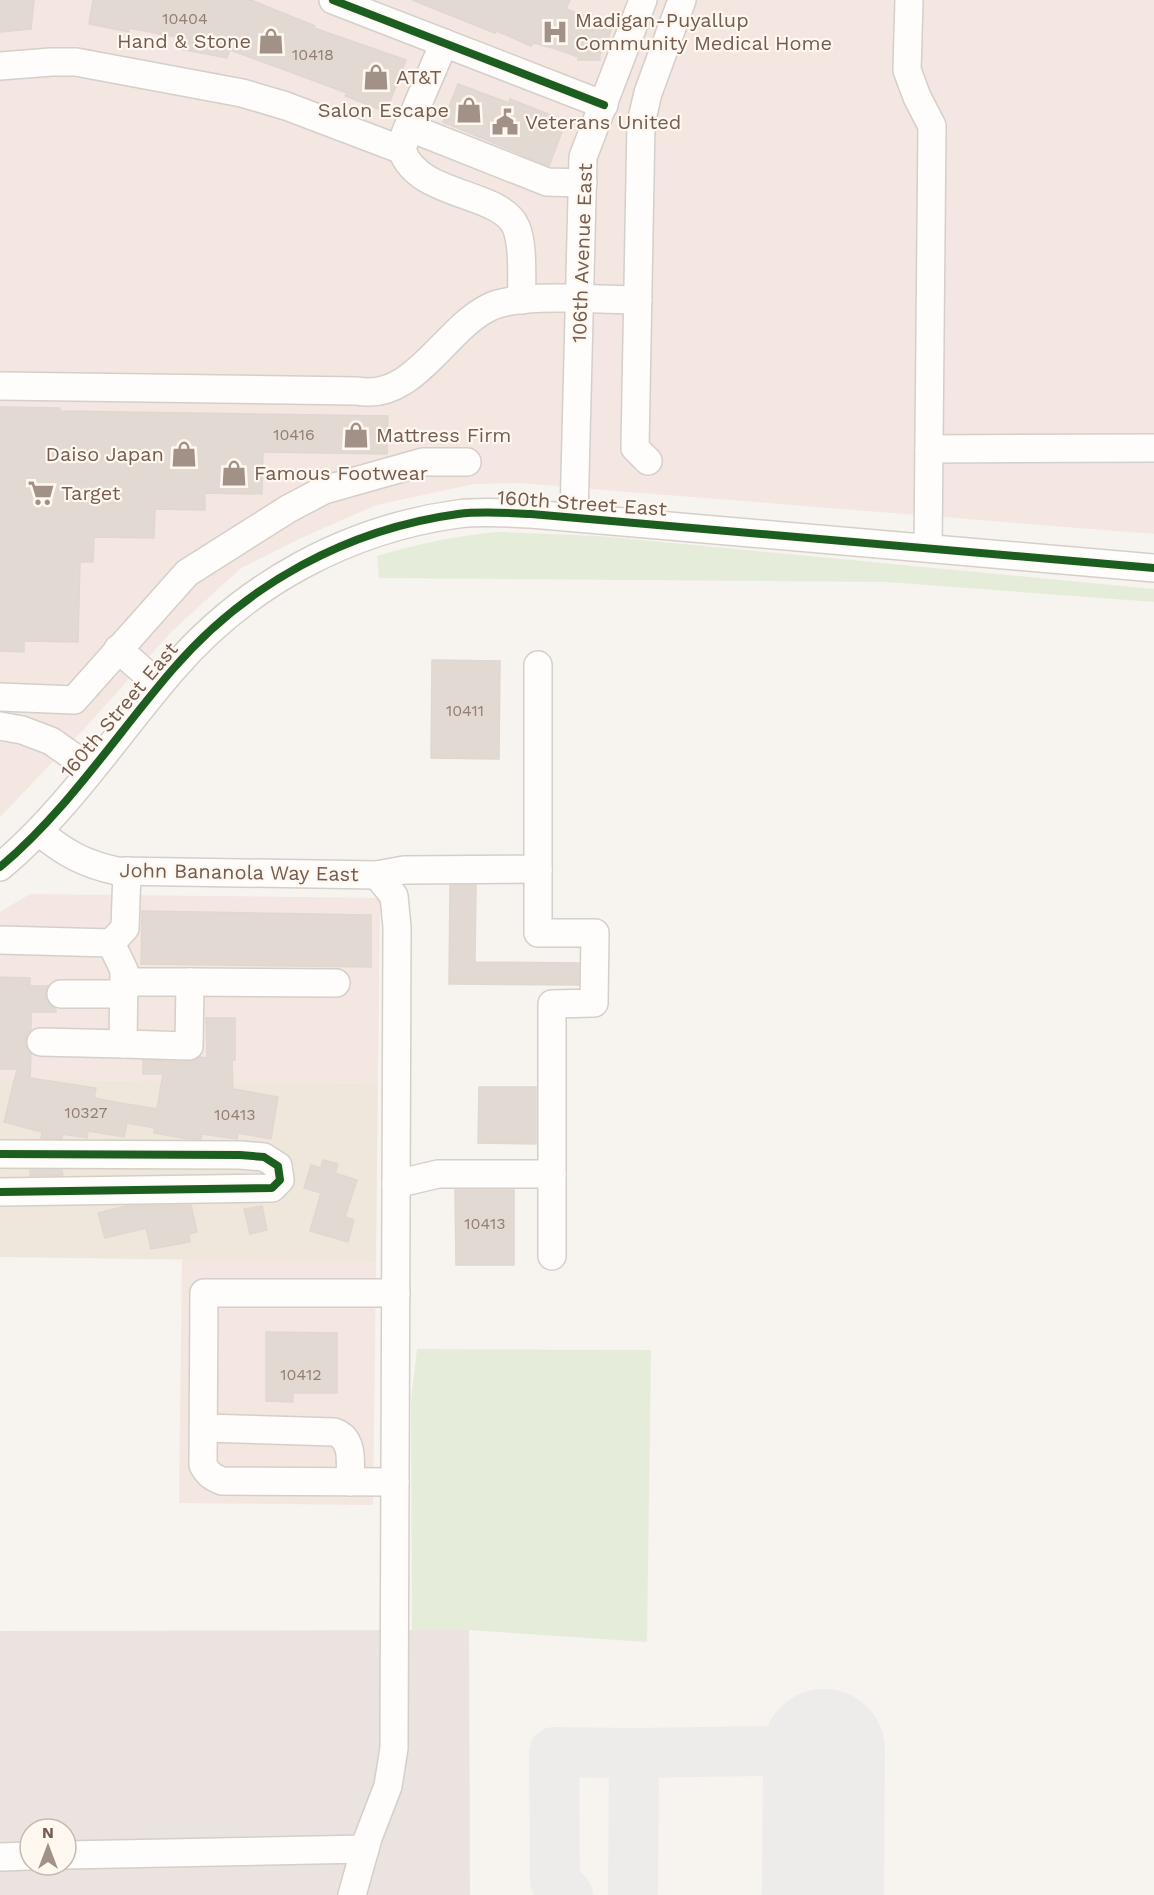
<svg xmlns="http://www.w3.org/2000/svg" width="1154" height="1895" font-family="'Work Sans',sans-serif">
<rect width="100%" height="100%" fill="#f7f3ee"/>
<polygon fill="#efe6dc" points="0,1079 378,1084 376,1262 0,1257"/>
<g fill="#f4e6e0">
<polygon points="0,0 1154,0 1154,534 518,483 474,484 376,505 299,539 241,568 171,632 84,729 0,817"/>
<polygon points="30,894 380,898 378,1084 0,1079 0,912"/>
<polygon points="182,1259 376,1262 373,1505 179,1503"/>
</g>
<path fill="#eae3df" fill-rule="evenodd" d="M469,1630L470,1895H0V1631ZM30,1829H66V1865H30Z"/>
<g fill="#e5edda">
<path d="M496,532L600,536L1154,589V602L887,582L379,578L377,556C417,544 455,536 496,532Z"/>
<polygon points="417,1349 651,1350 647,1642 469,1630 412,1630 411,1401"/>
</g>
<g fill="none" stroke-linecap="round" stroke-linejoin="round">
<g stroke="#eeecea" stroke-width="50">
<polyline points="568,1895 555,1881 554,1752 634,1753"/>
<polyline points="633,1895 634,1753 824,1750"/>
</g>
<polyline stroke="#eeecea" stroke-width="122" points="823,1895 824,1750"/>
</g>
<g fill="#e2d9d3" stroke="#e0d7d1" stroke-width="1.5">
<polygon points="0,0 34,0 31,29 0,32"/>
<polygon points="93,0 251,0 315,26 314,28 406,60 386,112 345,96 347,93 230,50 227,58 179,49 181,38 129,28 129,32 89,24"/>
<polygon points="412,0 570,0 566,9 612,27 604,51 600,53 600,60 578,60 578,57 556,49 534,43 531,46 497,31 495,33"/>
<polygon points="458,84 509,103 510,99 566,121 549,166 443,122"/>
<polygon points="0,407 60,408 60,411 388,416 387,454 263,452 262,494 205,493 205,510 155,509 154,538 94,537 93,562 80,562 78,642 24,641 24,652 0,651"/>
<polygon points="432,660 500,661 499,759 431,758"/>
<polygon points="450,885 476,885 475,962 579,963 579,985 449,984"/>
<polygon points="142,911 371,915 371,967 141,964"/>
<polygon points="0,977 30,978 30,986 48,986 45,993 47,1001 56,1009 56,1012 31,1012 31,1030 27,1034 25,1042 31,1053 30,1078 96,1088 94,1098 121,1103 157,1109 163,1074 143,1074 143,1060 189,1062 199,1057 207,1058 206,1018 235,1018 235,1060 232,1060 233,1089 278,1097 271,1139 238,1133 237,1139 202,1134 201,1139 188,1139 154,1133 154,1128 127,1123 124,1137 88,1131 87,1138 62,1134 62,1139 41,1138 42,1132 4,1122 17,1069 0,1069"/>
<polygon points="479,1087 536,1087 536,1144 478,1143"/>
<polygon points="323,1160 338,1164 335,1173 357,1180 345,1217 354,1220 348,1242 310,1231 321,1193 304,1188 311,1165 321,1168"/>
<polygon points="30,1170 62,1170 63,1175 30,1176"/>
<polygon points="455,1190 514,1190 514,1265 456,1265"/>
<polygon points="191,1205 197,1232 189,1234 190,1242 151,1249 146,1228 105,1238 98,1213 126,1206"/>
<polygon points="262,1206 267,1230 250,1234 244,1209"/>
<polygon points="266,1332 337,1333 337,1393 293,1393 293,1402 266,1401"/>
</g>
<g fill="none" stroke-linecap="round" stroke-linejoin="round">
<g stroke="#d5cfc9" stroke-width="30">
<g id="minor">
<polyline points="333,0 604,105"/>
<polyline points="909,0 907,70 917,97 932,126 928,548"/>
<path d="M0,66L51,62H76L242,93L286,106L402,150C418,198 501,191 516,227C524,246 521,279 522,300"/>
<polyline points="408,127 547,182 583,183"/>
<polyline points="404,143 405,134 444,43"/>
<path d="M0,386L357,391C413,402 444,330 488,308C517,292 602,300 638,300"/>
<polyline points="929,449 1154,448"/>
<polyline points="648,461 635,448 641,123 648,93 682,0"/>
<polyline points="574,517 583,157 643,0"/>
<polyline points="118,649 159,685"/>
<polyline points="0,697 74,700 187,573 288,509 324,490 423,462 467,462"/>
<polyline points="0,726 22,730 51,741 91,769"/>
<path d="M39,832C65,853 84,864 117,871L377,875L404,870L538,869V665"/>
<path d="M0,867C67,811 116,735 173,669C246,584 348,529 458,514C482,511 507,513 531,514L1154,568"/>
<polyline points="0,940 111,943 125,928 127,871"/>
<polyline points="111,943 124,970 123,1044 189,1046 190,982 124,982"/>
<polyline points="190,982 336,983"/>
<polyline points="61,994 124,994"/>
<polyline points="41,1042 123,1044"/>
<polyline points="0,1154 240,1155 264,1157 278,1166 280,1180 272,1188 0,1192"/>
<polyline points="396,1184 438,1174 552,1174 552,1004 594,1003 595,933 538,933 538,869"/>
<polyline points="552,1256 552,1174"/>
<path d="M204,1428L334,1432C355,1439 350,1464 350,1482"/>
<path d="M395,1482L222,1481C212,1477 208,1474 203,1465L204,1293H396"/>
<polyline points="66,1855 365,1849"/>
<polyline points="0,1857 30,1856"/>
<polyline points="352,1895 368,1838 388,1786 394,1748 397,927 394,896 377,875"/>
</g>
</g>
<use href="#minor" stroke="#fefdfc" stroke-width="27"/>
<g stroke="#fef8f1" stroke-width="11">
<g id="cycleway">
<polyline points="333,0 604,105"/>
<path d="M0,867C67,811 116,735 173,669C246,584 348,529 458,514C482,511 507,513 531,514L1154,568"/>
<polyline points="0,1154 240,1155 264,1157 278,1166 280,1180 272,1188 0,1192"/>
</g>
</g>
<use href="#cycleway" stroke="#1b5e20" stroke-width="8"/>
</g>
<defs>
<g id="hospital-bare" transform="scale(2.07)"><path d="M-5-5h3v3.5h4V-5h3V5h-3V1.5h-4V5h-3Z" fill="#a29187" stroke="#fef8f1" stroke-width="2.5" paint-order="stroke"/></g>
<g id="shop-bare" transform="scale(2.07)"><path d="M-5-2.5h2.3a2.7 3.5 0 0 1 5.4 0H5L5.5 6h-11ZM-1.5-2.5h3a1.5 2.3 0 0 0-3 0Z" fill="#a29187" stroke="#fef8f1" stroke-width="2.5" paint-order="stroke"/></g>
<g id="civic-bare" transform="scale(2.07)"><path d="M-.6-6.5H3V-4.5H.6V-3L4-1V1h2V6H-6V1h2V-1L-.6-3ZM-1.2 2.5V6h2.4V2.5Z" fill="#a29187" stroke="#fef8f1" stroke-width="2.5" paint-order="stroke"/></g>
<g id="supermarket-bare" transform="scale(2.07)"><path d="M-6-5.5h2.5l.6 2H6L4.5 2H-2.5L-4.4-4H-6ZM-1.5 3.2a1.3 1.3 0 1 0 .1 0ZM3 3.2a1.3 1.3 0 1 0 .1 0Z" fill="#a29187" stroke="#fef8f1" stroke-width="2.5" paint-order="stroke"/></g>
</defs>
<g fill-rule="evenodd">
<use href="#hospital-bare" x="555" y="32"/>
<use href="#shop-bare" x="271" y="41"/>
<use href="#shop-bare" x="376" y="77"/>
<use href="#shop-bare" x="469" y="110"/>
<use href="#civic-bare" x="505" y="122"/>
<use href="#shop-bare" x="356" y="435"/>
<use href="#shop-bare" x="184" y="454"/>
<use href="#shop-bare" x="234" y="473"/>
<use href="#supermarket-bare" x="41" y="493"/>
</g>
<g text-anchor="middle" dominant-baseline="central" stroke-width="4.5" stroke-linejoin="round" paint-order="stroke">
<g font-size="16" fill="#927e73">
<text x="185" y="18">10404</text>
<text x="313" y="54">10418</text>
<text x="294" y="434">10416</text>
<text x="465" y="710">10411</text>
<text x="86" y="1112">10327</text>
<text x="235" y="1114">10413</text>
<text x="485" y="1223">10413</text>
<text x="301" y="1374">10412</text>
</g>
<g font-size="20" fill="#755c4f" stroke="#fef8f1" text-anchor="start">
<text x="575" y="20">Madigan-Puyallup<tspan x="575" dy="23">Community Medical Home</tspan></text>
<text x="251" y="41" text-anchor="end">Hand &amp; Stone</text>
<text x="396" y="77">AT&amp;T</text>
<text x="449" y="110" text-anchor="end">Salon Escape</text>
<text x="525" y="122">Veterans United</text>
<text x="376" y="435">Mattress Firm</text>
<text x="164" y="454" text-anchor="end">Daiso Japan</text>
<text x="254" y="473">Famous Footwear</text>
<text x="61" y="493">Target</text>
</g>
<g font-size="20" fill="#755c4f" stroke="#fef8f1">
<text transform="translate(582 253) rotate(-88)">106th Avenue East</text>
<text transform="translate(582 503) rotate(4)">160th Street East</text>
<text transform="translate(119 710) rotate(-50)">160th Street East</text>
<text transform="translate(239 872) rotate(1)">John Bananola Way East</text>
</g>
</g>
<g transform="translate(48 1847)"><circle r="28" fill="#fef8f1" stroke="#c7bab0" stroke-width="1.5"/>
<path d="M0-4.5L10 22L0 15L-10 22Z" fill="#a29187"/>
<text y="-9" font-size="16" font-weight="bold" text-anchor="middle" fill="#755c4f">N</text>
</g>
</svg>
